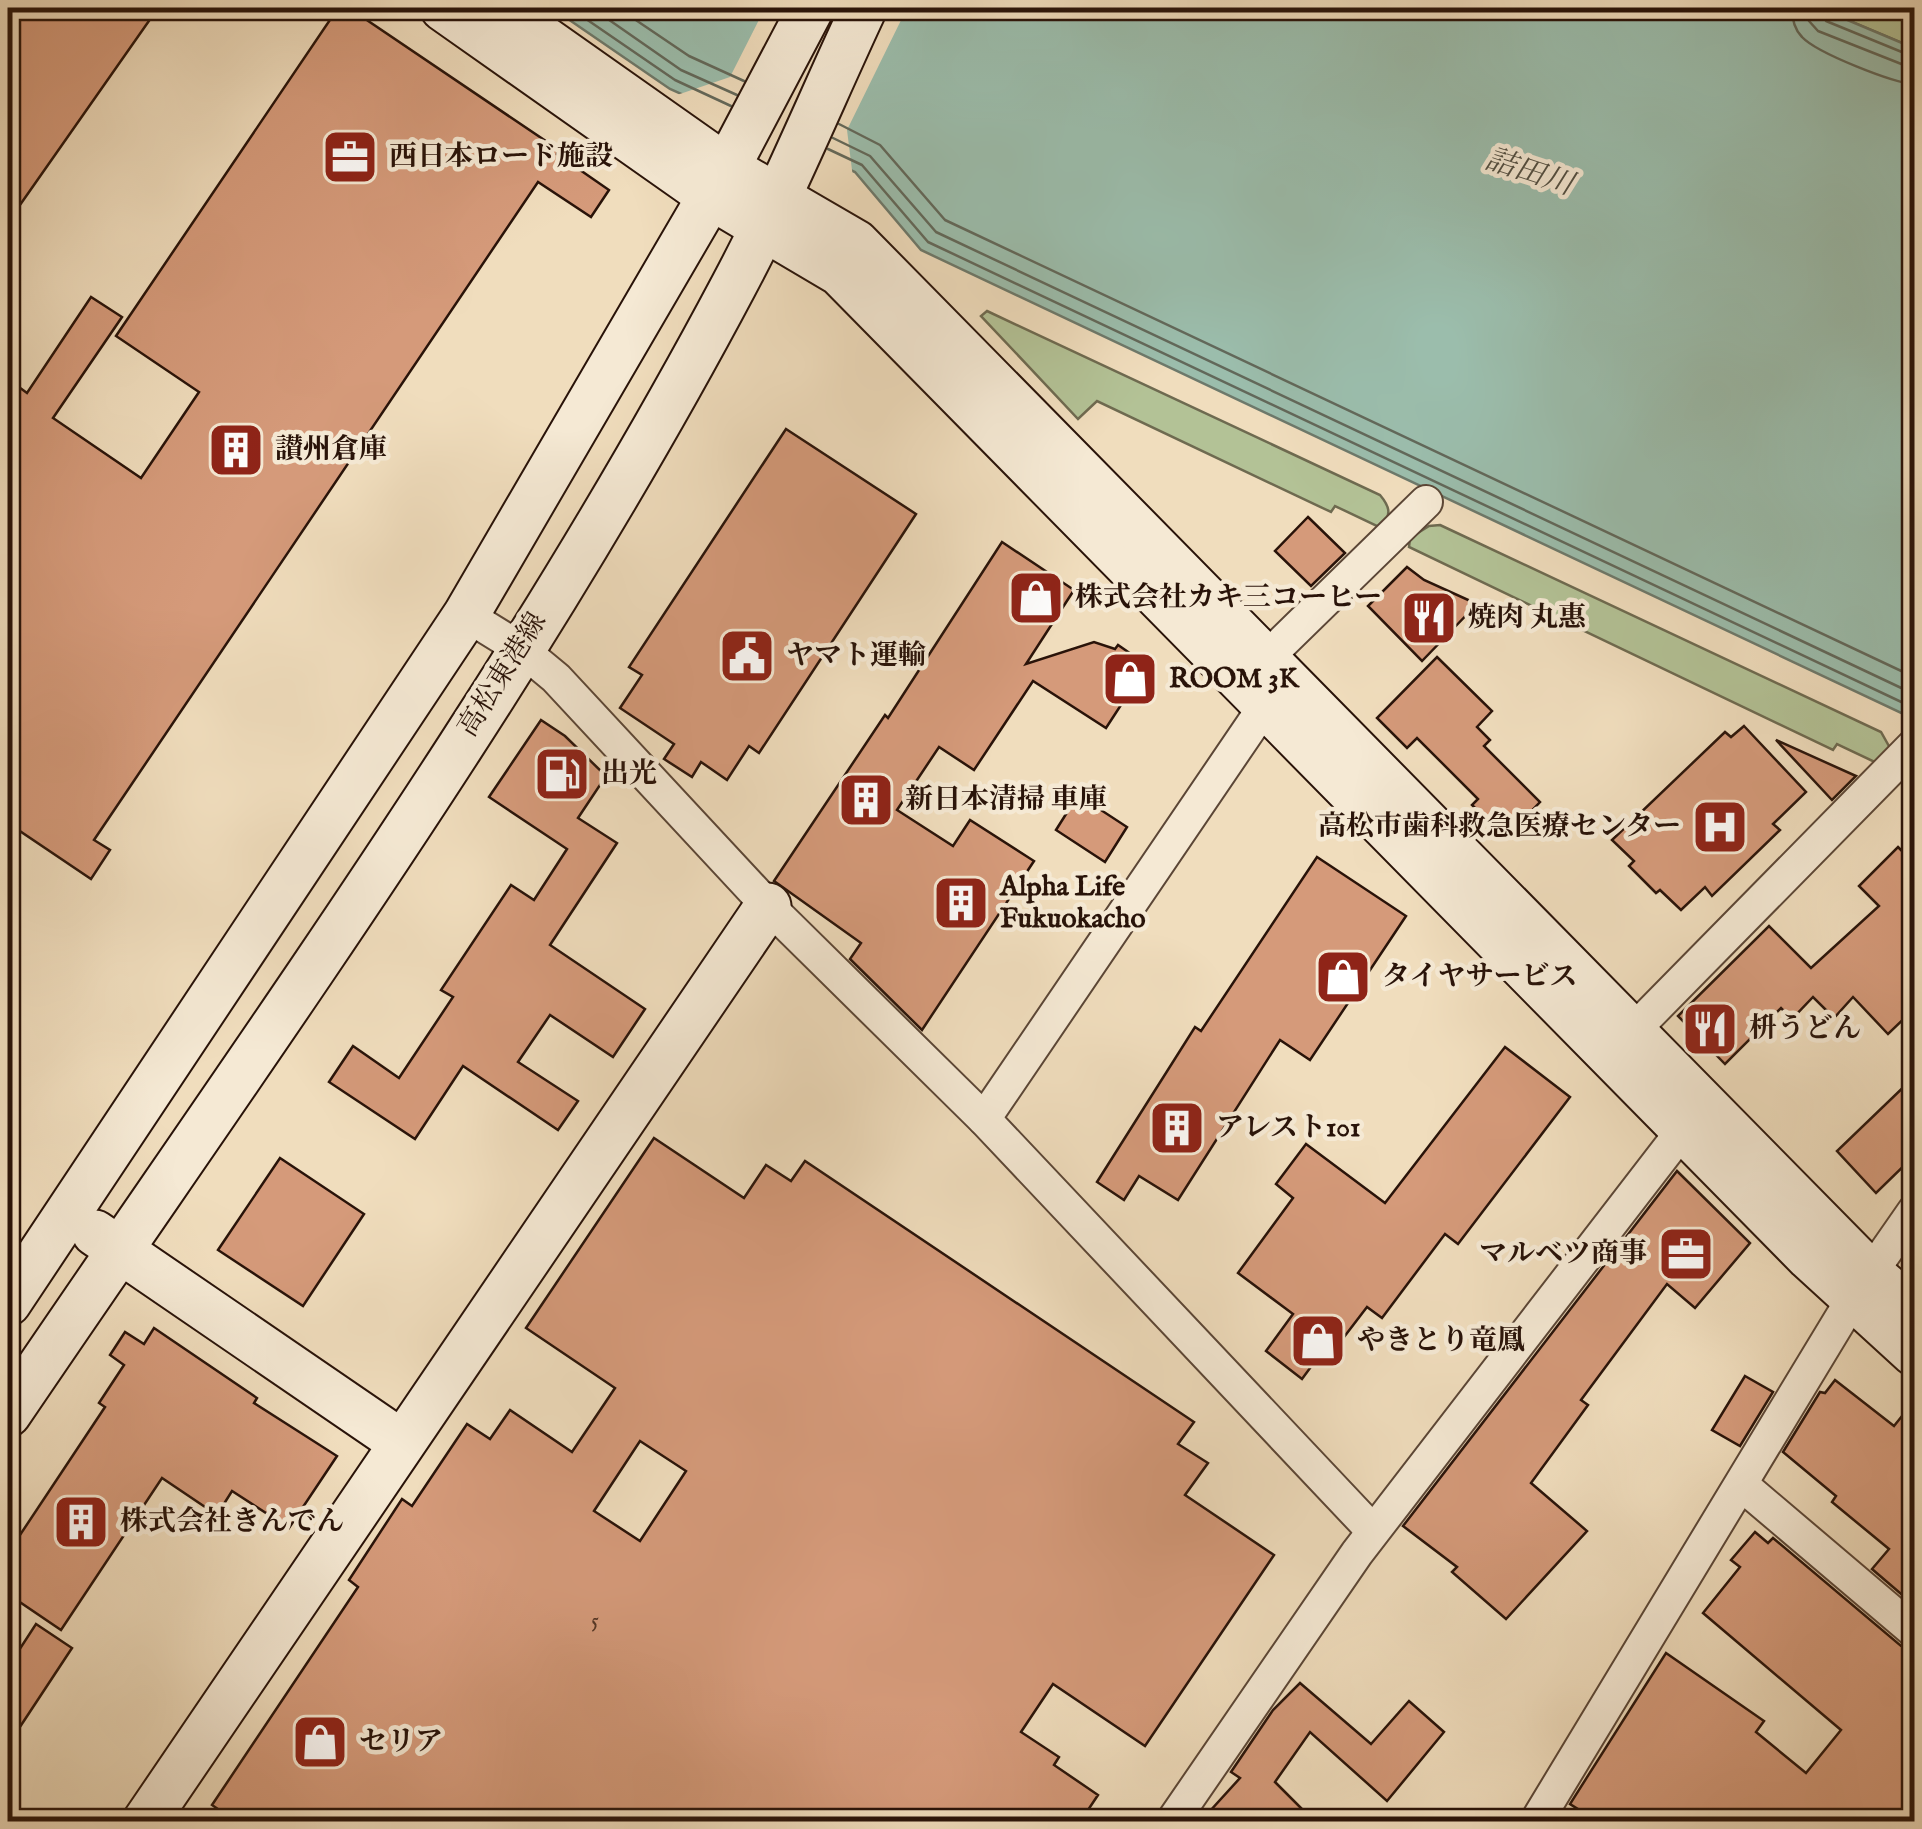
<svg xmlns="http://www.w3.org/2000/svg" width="1922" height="1829" font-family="'IM FELL English','Noto Serif JP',serif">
<rect width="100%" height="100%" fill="#f0ddbd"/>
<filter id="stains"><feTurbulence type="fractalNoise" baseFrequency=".002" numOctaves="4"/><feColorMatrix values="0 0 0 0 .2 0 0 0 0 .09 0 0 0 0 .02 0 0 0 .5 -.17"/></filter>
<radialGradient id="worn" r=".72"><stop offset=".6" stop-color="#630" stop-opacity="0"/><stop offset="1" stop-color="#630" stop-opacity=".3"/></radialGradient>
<g fill="#b3c296" stroke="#6e6a50" stroke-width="2.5">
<polygon points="1819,8 1914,8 1914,48"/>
<path d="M987,311L1380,495C1391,508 1391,515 1381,528L1335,506L1331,512L1097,401L1078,419L981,316Z"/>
<polygon points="1440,525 1881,732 1890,748 1881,765 1837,744 1833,750 1409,547 1410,538 1429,526"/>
</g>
<polygon fill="#9bbdac" stroke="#6d796b" stroke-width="2.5" points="552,8 1819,8 1914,48 1914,719 921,250 855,172 670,89"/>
<polygon fill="#f0ddbd" points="765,8 907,8 847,130 853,178 674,96 730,77"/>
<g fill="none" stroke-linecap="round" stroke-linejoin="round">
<g stroke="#62685a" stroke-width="2.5">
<polyline points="570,8 675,80 731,106"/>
<polyline points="592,8 681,70 737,95"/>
<polyline points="618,8 689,56 744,81"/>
<path d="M1792,8C1792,19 1794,29 1802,37C1817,53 1893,83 1914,84"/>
<polyline points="1807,8 1809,21 1818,31 1914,69"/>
<polyline points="1819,8 1826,21 1914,57"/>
<polyline points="839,124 880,145 945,220 1914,677"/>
<polyline points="833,138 870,156 936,232 1914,694"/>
<polyline points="828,149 862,165 928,242 1914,708"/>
</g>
</g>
<g fill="#d59a7a" stroke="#291309" stroke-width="2.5" fill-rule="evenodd">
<polygon points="8,8 158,8 8,222"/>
<polygon points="338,8 349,8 559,150 557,154 609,190 591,217 538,182 94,840 110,850 91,879 8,823 8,379 27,393 91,297 122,317 53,418 141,478 199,392 116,336"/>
<polygon points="786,429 916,514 759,753 749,746 727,780 701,762 692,777 664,759 674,744 620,708 642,675 629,667"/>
<polygon points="1308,517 1345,553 1311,586 1275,551"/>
<polygon points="1002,542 1074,590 1026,664 1094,642 1115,649 1118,645 1147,665 1106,728 1033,681 974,770 939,747 897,810 953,846 970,820 1034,861 922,1030 850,959 861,943 774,881 885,715 888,718"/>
<polygon points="1407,567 1424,580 1477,604 1422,661 1368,606"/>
<polygon points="1437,657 1492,711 1477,727 1490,740 1484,746 1540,802 1506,838 1472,805 1478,799 1417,738 1407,748 1377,718"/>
<polygon points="541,720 565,736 606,776 578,818 617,843 550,945 645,1009 613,1057 550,1015 518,1062 578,1101 558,1130 463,1066 415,1139 329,1082 353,1046 399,1078 453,997 441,990 511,885 534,900 567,849 489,797"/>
<polygon points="1744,726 1806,792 1773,824 1780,830 1712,896 1705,887 1681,910 1660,890 1656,893 1629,866 1634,861 1612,840 1725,732 1731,737"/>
<polygon points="1776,740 1856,776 1832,800"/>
<polygon points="1078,795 1127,827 1105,862 1056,830"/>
<polygon points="1898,847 1914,863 1914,1009 1888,1034 1853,997 1834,1018 1813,997 1792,1019 1781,1008 1725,1064 1678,1016 1769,926 1811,968 1879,906 1859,886"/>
<polygon points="1317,857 1406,916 1310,1060 1280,1040 1178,1200 1139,1176 1124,1200 1097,1182 1195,1027 1201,1031"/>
<polygon points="1505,1047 1570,1097 1458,1244 1445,1234 1382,1318 1367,1307 1331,1354 1324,1349 1302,1379 1266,1351 1293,1314 1238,1273 1293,1198 1276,1184 1306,1144 1385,1203"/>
<polygon points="1914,1077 1914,1156 1876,1193 1837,1151"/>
<path d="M654,1138L744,1198L766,1165L791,1181L805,1161L1194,1422L1178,1444L1208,1463L1185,1495L1274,1555L1145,1746L1053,1684L1021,1732L1059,1757L1054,1765L1098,1795L1080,1822H237L212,1805L358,1587L349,1580L402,1499L412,1506L467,1424L490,1439L510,1410L572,1452L615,1388L526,1328ZM640,1441L686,1471L640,1541L594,1511Z"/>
<polygon points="280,1158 364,1214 303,1306 218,1250"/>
<polygon points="1677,1171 1750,1243 1695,1308 1667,1284 1581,1400 1588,1405 1531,1483 1587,1531 1506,1619 1452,1572 1457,1567 1403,1526"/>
<polygon points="154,1328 257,1398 254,1403 337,1456 289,1528 232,1491 217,1515 162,1478 61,1630 8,1594 8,1553 105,1407 99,1403 124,1365 110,1355 125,1332 144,1344"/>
<polygon points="1745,1376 1773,1392 1740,1446 1712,1430"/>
<polygon points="1835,1380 1894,1426 1914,1401 1914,1605 1872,1569 1889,1549 1832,1502 1836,1496 1783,1452 1820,1392 1825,1393"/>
<polygon points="1755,1532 1768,1543 1773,1538 1901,1646 1914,1650 1914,1822 1575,1822 1581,1811 1570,1804 1666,1653 1764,1721 1756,1732 1806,1773 1841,1730 1703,1613 1740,1567 1731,1560"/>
<polygon points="36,1624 72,1648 8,1745 8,1667"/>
<polygon points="1300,1683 1371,1744 1409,1701 1444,1732 1387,1801 1310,1732 1275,1782 1315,1822 1200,1822 1240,1778 1231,1772 1273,1710"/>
</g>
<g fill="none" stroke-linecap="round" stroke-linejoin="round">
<g stroke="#5b4636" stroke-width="36">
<g id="street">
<polyline points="466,615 521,649 556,678 768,906 984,1119 1373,1531"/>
<polyline points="1250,674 1426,502"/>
<polyline points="1619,1045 1914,745"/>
<polyline points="984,1119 1265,706"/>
<polyline points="1742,1485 1914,1631"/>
<polyline points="1172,1822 1357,1553 1683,1130"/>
<polyline points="1536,1822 1852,1300 1914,1211"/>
</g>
</g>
<g stroke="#291309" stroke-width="49">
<g id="secondary">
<polyline points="443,8 710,196 840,273 1809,1257 1914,1353"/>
<polyline points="500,8 727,168 856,243 1870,1273 1914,1311"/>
<polyline points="95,1233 402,1443"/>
<polyline points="8,1303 466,615 724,173 811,8"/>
<path d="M8,1414C258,1045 525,680 734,285C782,195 821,100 864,8"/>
<polyline points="145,1822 768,906"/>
</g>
</g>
<use href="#street" stroke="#f5e9d4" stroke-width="32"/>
<use href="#secondary" stroke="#f5e9d4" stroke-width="45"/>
</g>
<defs>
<g id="office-square" transform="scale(2.875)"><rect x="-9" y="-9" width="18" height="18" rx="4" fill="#8f2418" stroke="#f5e9d4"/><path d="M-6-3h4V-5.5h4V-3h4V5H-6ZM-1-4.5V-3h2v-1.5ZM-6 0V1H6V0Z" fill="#fff"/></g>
<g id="building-square" transform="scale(2.875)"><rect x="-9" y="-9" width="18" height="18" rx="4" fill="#8f2418" stroke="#f5e9d4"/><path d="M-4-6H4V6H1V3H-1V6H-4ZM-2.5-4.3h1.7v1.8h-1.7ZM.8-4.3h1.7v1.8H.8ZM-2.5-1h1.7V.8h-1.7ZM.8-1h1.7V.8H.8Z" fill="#fff"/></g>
<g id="shop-square" transform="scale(2.875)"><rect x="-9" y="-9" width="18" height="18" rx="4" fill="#8f2418" stroke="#f5e9d4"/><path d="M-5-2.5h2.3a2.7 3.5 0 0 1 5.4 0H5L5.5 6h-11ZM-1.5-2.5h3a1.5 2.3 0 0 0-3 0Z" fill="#fff"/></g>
<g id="restaurant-square" transform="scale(2.875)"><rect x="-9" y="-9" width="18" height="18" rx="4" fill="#8f2418" stroke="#f5e9d4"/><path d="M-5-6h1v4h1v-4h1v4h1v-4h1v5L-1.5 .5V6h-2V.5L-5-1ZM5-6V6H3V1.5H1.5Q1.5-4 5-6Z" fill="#fff"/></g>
<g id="civic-square" transform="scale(2.875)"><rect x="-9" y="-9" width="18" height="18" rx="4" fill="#8f2418" stroke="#f5e9d4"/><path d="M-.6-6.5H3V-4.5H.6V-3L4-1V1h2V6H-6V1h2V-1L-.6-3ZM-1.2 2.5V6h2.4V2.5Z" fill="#fff"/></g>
<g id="fuel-square" transform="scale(2.875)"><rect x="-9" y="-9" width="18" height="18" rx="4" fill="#8f2418" stroke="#f5e9d4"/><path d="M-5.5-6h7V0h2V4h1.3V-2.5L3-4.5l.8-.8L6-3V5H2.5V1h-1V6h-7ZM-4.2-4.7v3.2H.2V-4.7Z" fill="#fff"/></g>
<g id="hospital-square" transform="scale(2.875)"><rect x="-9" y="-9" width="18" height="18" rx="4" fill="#8f2418" stroke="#f5e9d4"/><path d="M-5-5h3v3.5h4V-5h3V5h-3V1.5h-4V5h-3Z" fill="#fff"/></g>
</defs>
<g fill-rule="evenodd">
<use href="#office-square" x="350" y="157"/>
<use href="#building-square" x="236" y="450"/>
<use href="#shop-square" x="1036" y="598"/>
<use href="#restaurant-square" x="1429" y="618"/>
<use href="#civic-square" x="747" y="656"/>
<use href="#shop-square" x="1130" y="679"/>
<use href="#fuel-square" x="562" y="774"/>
<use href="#building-square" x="866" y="800"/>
<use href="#hospital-square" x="1720" y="827"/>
<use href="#building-square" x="961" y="903"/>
<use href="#shop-square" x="1343" y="977"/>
<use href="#restaurant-square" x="1710" y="1029"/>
<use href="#building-square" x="1177" y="1128"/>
<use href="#office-square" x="1686" y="1254"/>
<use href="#shop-square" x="1318" y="1341"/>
<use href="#building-square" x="81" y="1522"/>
<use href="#shop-square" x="320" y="1742"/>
</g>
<g text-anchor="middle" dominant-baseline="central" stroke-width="9" stroke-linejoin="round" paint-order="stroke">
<g font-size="22" fill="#543525">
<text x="595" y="1621">5</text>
</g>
<g font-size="28" font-weight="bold" fill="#291309" stroke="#f5e9d4" text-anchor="start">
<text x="389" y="157">西日本ロード施設</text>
<text x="275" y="450">讃州倉庫</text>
<text x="1075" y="598">株式会社カキ三コーヒー</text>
<text x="1468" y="618">焼肉 丸惠</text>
<text x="786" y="656">ヤマト運輸</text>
<text x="1169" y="679">ROOM 3K</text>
<text x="601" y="774">出光</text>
<text x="905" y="800">新日本清掃 車庫</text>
<text x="1681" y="827" text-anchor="end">高松市歯科救急医療センター</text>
<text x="1000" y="887">Alpha Life<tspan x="1000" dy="32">Fukuokacho</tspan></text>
<text x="1382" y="977">タイヤサービス</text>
<text x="1749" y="1029">枡うどん</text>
<text x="1216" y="1128">アレスト101</text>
<text x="1647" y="1254" text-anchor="end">マルベツ商事</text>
<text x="1357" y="1341">やきとり竜鳳</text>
<text x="120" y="1522">株式会社きんでん</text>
<text x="359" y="1742">セリア</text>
</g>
<g font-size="28" fill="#291309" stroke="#f5e9d4">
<text transform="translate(503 675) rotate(-58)">高松東港線</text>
</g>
<g font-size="30" font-style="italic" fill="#514e42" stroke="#f5e9d4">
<text transform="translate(1529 173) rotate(18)">詰田川</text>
</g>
</g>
<rect width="1922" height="1829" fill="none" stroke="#f0ddbd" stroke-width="40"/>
<rect x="10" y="10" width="1902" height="1809" fill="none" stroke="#291309" stroke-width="5"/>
<rect x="20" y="20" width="1882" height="1789" fill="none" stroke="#291309" stroke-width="2.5"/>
<rect width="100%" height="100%" filter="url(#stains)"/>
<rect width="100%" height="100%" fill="url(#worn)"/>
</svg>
